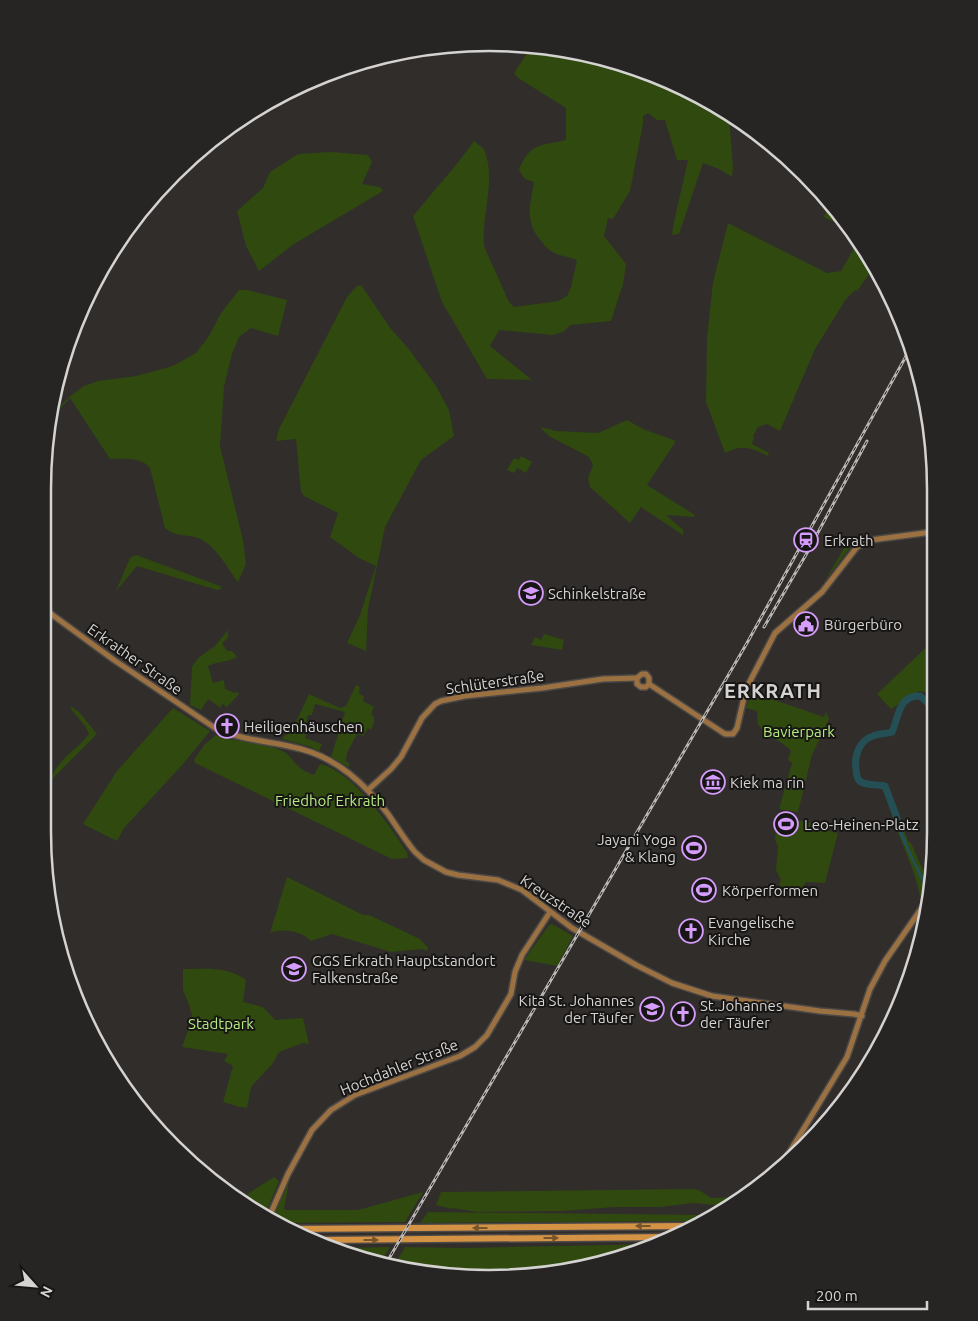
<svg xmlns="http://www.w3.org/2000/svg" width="978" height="1321" font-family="Ubuntu,sans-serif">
<rect width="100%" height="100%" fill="#312d2b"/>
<g fill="#2f490f">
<path d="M532,46H547L632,66L712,102L729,115L733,168L732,177L719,169L703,163L679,234L672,235L673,226L688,160H677L665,120H657L648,113L643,116V124L630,191L613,219L608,218L604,236L626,264L623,284L611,321L571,325L563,332L553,335L499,330L490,346L532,380L487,379L442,302L413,216L460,160L474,141L484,149C497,180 481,214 484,246L509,302L514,307L558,301L567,296L571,287L577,260C569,257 561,256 554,253C549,250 545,247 542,242C524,222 530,206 534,182L525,179L519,170C530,142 541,146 566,140V108L518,78L514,73Z"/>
<polygon points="331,152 368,155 372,162 362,184 380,187 383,191 294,244 259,271 246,246 237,211 263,188 270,172 298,154"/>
<path d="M830,203L843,217L873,269L857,291L855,290L846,299L815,349L780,431L767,424L758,427L753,436L754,437L752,444L769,453L768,456C751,448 743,444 725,453L706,402L707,337L713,282L728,223L827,273L841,271L853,250L849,230L824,217Z"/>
<polygon points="361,285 391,329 408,348 436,386 449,410 454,436 421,460 385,527 368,609 366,651 347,643 360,615 376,566 359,558 330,537 338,513 304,496 301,492 296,439 276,441 279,429 347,297 357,286"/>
<path d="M239,290H247L287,300L278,336L251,328L239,337L232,354L224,387L220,446L243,540L246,564L238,582C227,568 216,545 198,538C187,534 174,537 165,528L150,468C141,457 123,459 110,459L70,398L50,419L51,415L69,397L84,386L98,381L136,376L173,366L196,353L209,336L221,313Z"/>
<polygon points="627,420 643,429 676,441 647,485 695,515 694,517 666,515 683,530 683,535 641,507 630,523 590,487 588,478 593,465 589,457 549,436 540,427 556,431 598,433"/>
<polygon points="521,456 532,462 526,473 517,468 514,473 507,470 514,458 519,460"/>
<polygon points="848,544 850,548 824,582 846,545"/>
<polygon points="136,555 220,586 222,589 217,590 137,566 116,591 130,558"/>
<path d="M228,630V638L222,643L227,651H232L237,657C230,662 218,661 208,666L213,683L224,680L225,689L235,693L236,691L239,694L227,707L222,704L221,708L208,699L201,710L190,705L192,667L198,658L215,646Z"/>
<polygon points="544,634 564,640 562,650 531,645 535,637 541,640"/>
<polygon points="933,641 933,694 919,691 891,709 877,694"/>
<polygon points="356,685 360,687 359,694 364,696 363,701 374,707 371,714 374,717 374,723 371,730 368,728 363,736 357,734 347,753 346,761 350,764 349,767 331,757 345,712 315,704 312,715 308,715 306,723 309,724 305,738 322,744 319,751 311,747 282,739 295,724 309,694 340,708 346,706"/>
<path d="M751,692L824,717L826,712L829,719L812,755L798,812L779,809L792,763L788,760L791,751C783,741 763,734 758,724C757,720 758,715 757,711L746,708Z"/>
<path d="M72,707L79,712L97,734L51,780C55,761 78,749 89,734L85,726L71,709L70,708Z"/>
<polygon points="173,708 210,731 183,764 124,828 117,841 83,824 117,771"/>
<path d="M216,735C237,743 260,741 280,750C289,753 291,759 297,765C302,770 308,773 314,775L320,764C353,771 389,825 407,852L408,858L392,859L195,763L194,760L204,745Z"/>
<path d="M897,808L908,841L911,843L922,868L930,874L932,879L931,885L922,897L920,896C915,868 899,840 891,812Z"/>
<polygon points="777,818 808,822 822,826 825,830 838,833 825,883 806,882 803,886 801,896 787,894 779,884 781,880 776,870 778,847 775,839"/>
<path d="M287,877L363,915H369L420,939L428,948L427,951L423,949L391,952L332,934L311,941C301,931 283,928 270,933Z"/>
<polygon points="552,924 573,936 557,966 524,960 549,925"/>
<path d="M183,969C203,969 229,966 246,980L243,1002L263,1007L275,1020L303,1018L309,1044L303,1043L279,1052L273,1063L251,1087L247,1108L240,1107L223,1102L233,1066L224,1061L228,1054L182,1047L190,1025L192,1015L188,1002L183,990Z"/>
<polygon points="274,1177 279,1181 265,1215 243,1200 249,1193"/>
<polygon points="289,1182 284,1209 287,1210 358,1210 423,1192 405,1222 278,1223 272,1219"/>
<polygon points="693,1189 699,1190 711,1198 743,1197 726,1206 693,1203 660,1207 615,1207 562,1211 477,1212 453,1208 452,1209 436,1205 441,1192"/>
<polygon points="428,1212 703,1215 698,1221 420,1223"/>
<polygon points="660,1244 547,1275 430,1275 395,1264 405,1247 465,1248"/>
<polygon points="390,1247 382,1260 342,1248"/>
</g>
<path fill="#245055" d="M895,809C901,825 906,842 913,857C920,873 931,884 928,901L924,886L901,838L892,810Z"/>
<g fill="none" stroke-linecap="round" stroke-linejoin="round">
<path stroke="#245055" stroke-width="7" d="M897,818L885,786C878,784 867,786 861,782C857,780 856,772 856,768C854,755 860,740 873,736C879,733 886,734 892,732C899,717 898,695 920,696L933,707"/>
<g stroke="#4b4846" stroke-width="8">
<g id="secondary">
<path d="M43,608L114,660L215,728C243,741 272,741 301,749C338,759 365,784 388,814C397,827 405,840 415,852L424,860L446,872L458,875L498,880L522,890L572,928L636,965L672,983L712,996L820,1011L854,1014L862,1016"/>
<polyline points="637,678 642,674 646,674 649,678 649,684"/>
<polyline points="637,678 637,684 641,687 646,687 649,684"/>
<polyline points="649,684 725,734 733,734 737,728 746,689 775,633 822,592 857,547 871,540 932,532"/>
<polyline points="368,790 391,769 401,757 422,718 435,704 441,701 465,696 542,688 603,679 637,678"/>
<polyline points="780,1168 847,1057 870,989 885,961 928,899"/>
<polyline points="269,1217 288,1174 312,1130 331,1110 355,1095 460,1056 475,1047 487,1035 511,994 515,972 522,955 550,912"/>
</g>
</g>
<g stroke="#4b4846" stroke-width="9">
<g id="highway">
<polyline points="287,1229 692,1226"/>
<polyline points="316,1240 672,1237"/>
</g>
</g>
<use href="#secondary" stroke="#9b7141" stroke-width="5"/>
<use href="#highway" stroke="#d49344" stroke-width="6"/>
<g stroke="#bab7b6" stroke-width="3">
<g id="rail">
<polyline points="764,627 807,553 867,441"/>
<polyline points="387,1262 747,643 910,349"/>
</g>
</g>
<use href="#rail" stroke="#171615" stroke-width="1" stroke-dasharray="4" stroke-linecap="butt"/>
</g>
<defs><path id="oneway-solid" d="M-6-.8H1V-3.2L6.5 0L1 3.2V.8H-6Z" transform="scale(1.25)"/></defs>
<g fill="#76542c">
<use href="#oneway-solid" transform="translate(643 1226) rotate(180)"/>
<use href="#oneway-solid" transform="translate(480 1228) rotate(180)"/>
<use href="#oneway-solid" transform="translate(551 1238)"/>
<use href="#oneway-solid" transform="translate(371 1240)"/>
</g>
<defs>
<g id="station-ring" transform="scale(1.25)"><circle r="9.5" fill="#171615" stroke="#d59cfb" stroke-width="1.5"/><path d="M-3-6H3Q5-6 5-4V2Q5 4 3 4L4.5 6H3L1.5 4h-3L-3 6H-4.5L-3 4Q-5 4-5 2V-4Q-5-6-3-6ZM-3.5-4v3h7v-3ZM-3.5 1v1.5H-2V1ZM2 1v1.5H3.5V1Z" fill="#d59cfb"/></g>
<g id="school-ring" transform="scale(1.25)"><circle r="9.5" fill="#171615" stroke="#d59cfb" stroke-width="1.5"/><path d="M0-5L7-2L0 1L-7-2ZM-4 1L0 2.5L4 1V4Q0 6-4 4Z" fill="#d59cfb"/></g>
<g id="civic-ring" transform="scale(1.25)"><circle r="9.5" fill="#171615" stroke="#d59cfb" stroke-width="1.5"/><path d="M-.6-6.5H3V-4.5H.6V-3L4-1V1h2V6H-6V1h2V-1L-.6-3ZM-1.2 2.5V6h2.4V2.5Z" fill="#d59cfb"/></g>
<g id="church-ring" transform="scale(1.25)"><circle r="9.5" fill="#171615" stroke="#d59cfb" stroke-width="1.5"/><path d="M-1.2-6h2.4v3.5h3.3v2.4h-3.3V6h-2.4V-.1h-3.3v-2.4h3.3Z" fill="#d59cfb"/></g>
<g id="museum-ring" transform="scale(1.25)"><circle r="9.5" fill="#171615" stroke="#d59cfb" stroke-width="1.5"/><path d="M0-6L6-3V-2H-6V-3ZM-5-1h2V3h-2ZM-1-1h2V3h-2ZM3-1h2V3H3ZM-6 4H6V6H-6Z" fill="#d59cfb"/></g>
<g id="stadium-ring" transform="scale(1.25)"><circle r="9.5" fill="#171615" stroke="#d59cfb" stroke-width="1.5"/><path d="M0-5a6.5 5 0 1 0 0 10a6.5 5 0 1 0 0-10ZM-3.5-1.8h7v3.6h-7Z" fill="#d59cfb"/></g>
</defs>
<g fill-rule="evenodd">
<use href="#station-ring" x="806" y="540"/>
<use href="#school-ring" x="531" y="593"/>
<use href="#civic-ring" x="806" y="624"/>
<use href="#church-ring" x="227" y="726"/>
<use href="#museum-ring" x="713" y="782"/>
<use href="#stadium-ring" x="786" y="824"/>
<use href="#stadium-ring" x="694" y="848"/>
<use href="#stadium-ring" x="704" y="890"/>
<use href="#church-ring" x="691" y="931"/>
<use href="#school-ring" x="294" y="969"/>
<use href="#school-ring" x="652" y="1009"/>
<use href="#church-ring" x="683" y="1014"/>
</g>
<g text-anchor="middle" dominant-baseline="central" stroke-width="4" stroke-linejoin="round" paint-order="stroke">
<g font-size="15" fill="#d5d3d2" stroke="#171615" text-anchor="start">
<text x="824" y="540">Erkrath</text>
<text x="548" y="593">Schinkelstraße</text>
<text x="824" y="624">Bürgerbüro</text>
<text x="244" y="726">Heiligenhäuschen</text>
<text x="730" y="782">Kiek ma rin</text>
<text x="804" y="824">Leo-Heinen-Platz</text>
<text x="676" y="839" text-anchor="end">Jayani Yoga<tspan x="676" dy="17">&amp; Klang</tspan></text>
<text x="722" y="890">Körperformen</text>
<text x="708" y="922">Evangelische<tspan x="708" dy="17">Kirche</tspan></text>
<text x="312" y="960">GGS Erkrath Hauptstandort<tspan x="312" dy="17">Falkenstraße</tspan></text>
<text x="634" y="1000" text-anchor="end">Kita St. Johannes<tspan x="634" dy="17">der Täufer</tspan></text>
<text x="700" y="1005">St.Johannes<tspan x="700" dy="17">der Täufer</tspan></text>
</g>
<g font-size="15" fill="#d5d3d2" stroke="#171615">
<text transform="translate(135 659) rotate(35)">Erkrather Straße</text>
<text transform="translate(495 682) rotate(-8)">Schlüterstraße</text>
<text transform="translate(556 901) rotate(34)">Kreuzstraße</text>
<text transform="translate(399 1067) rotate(-22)">Hochdahler Straße</text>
</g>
<g font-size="15" fill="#b5ed7e" stroke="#171615">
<text x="799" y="731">Bavierpark</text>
<text x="330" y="800">Friedhof Erkrath</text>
<text x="221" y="1023">Stadtpark</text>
</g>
<g font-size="20" font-weight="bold" letter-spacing="1" fill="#d5d3d2" stroke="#171615">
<text x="773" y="690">ERKRATH</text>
</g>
</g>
<path d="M0 0H978V1321H0ZM489 51H489A438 438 0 0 1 927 489V832A438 438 0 0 1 489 1270H489A438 438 0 0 1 51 832V489A438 438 0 0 1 489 51Z" fill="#262524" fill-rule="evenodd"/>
<path fill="none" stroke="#d5d3d2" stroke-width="2.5" d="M489 51H489A438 438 0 0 1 927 489V832A438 438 0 0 1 489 1270H489A438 438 0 0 1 51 832V489A438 438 0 0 1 489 51Z"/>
<g transform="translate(35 1286) rotate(117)" stroke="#171615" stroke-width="4" paint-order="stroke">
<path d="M0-4L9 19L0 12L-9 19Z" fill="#d5d3d2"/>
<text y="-8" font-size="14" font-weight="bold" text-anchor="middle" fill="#d5d3d2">N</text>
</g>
<path d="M808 1301v8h119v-8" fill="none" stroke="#d5d3d2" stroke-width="2.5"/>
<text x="816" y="1301" font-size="15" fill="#d5d3d2" stroke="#171615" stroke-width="4" paint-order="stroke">200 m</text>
</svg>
